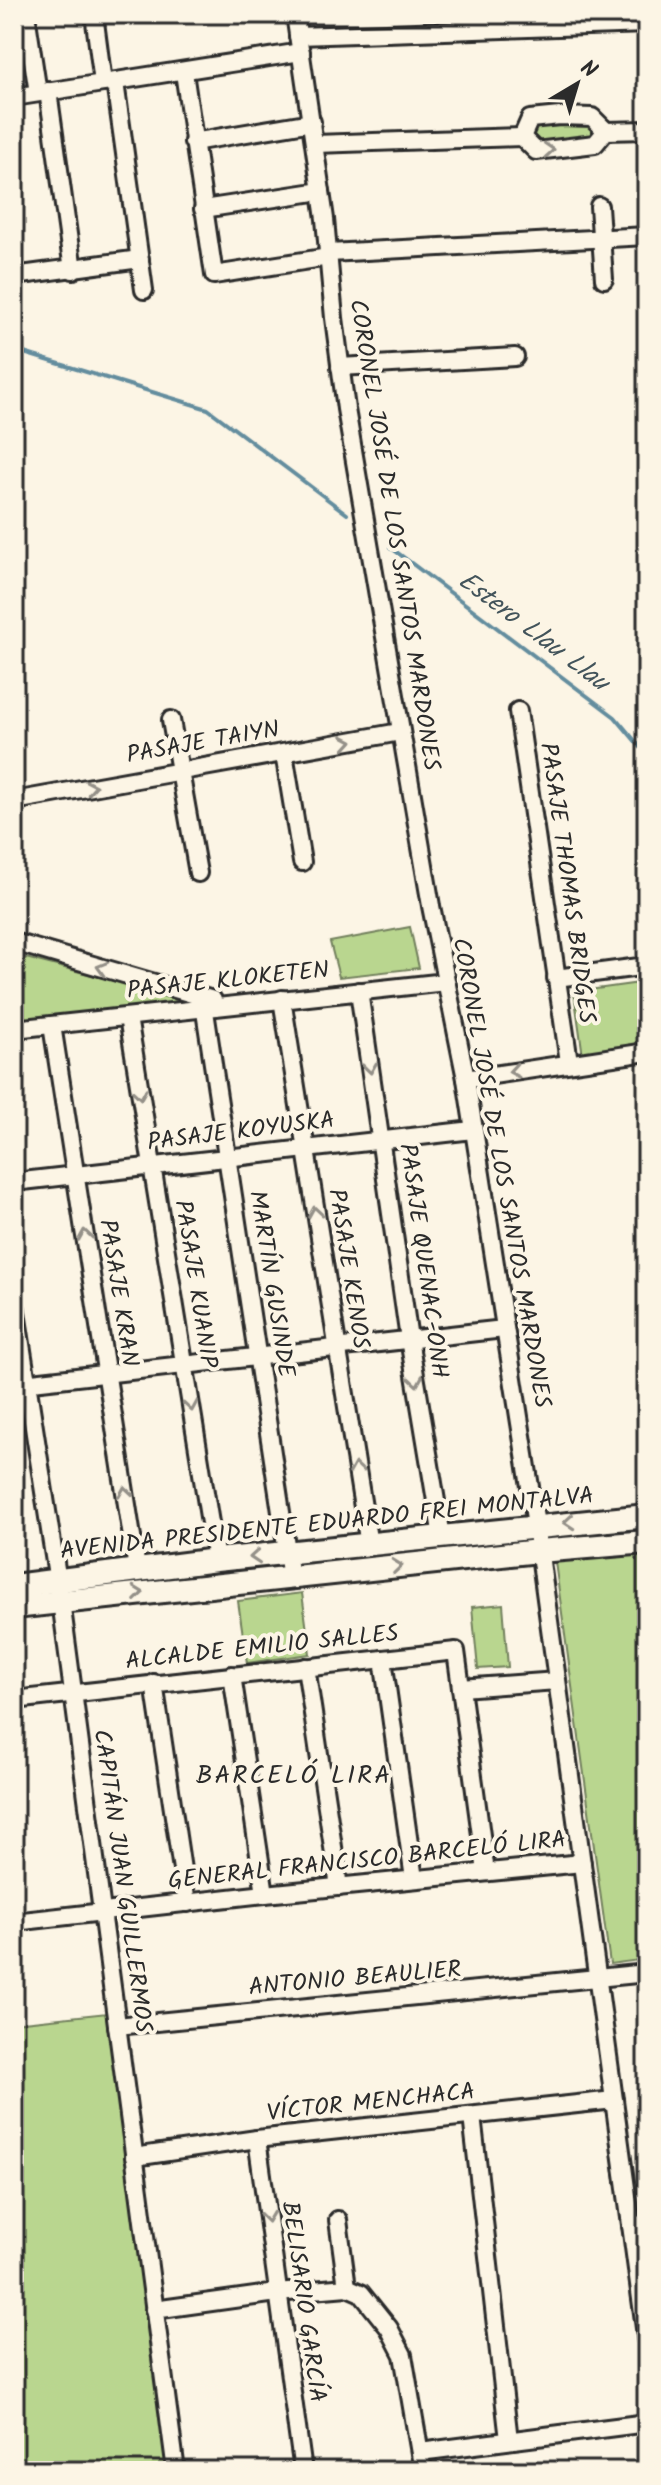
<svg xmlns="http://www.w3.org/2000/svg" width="661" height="2485" font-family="Kalam,sans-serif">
<rect width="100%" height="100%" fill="#fcf5e5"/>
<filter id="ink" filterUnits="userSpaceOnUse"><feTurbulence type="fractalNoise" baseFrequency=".0125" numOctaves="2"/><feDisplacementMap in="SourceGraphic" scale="16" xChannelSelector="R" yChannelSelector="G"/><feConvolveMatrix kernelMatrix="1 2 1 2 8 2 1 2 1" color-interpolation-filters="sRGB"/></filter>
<g filter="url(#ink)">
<g fill="#b9d68f" stroke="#72805d" stroke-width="2">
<polygon points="586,119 595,131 595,137 538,146 533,143 529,131 536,124"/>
<polygon points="410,927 419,968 339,977 330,942"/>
<polygon points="14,955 197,1002 14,1025"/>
<polygon points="647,982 647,1047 583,1056 574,992"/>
<polygon points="647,1553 647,1959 610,1964 555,1562"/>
<polygon points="302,1593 310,1654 247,1663 238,1601"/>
<polygon points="503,1604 508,1667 478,1669 472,1607"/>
<polygon points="107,2013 172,2471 14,2471 14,2023"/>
</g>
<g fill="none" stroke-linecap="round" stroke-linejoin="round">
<g stroke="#648d9e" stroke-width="4">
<polyline points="14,350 208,409 347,514"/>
<polyline points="390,547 615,717 647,755"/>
</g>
<g stroke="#2b2b2b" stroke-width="22">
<g id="minor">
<polyline points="26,14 38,93"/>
<polyline points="94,14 103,83"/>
<polyline points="295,14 325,219 334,318 346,409 431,906 466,1079 536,1525 647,2343"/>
<polyline points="298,36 647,24"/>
<polyline points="184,72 214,275 329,257"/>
<polyline points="115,82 144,290"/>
<polyline points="48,91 73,270"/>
<polyline points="14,97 301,52"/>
<polyline points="606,131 595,144 536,151 522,137 530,119 560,116 592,117 606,131 647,130"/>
<polyline points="193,142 312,122"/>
<polyline points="315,144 522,137"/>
<polyline points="599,206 604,279"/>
<polyline points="203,209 321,191"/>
<polyline points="329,253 647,236"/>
<polyline points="14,276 140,259"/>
<polyline points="340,367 515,357"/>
<polyline points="518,711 569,1062"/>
<polyline points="171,720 198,873"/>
<polyline points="284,753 302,862"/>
<polyline points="14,801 400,732"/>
<polyline points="14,942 213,1000"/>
<polyline points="556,978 647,966"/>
<polyline points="359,991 409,1339 442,1537"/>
<polyline points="203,998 291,1578"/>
<polyline points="282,999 369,1545"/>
<polyline points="128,1017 216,1560"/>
<polyline points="52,1025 137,1569"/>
<polyline points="14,1029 446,982"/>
<polyline points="466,1079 647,1052"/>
<polyline points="14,1182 473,1130"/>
<polyline points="14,1299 61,1601 176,2471"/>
<polyline points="14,1384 504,1329"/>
<polyline points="383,1659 414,1879"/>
<polyline points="306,1667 339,1887"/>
<polyline points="232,1675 265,1894"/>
<polyline points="154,1683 187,1903"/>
<polyline points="461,1688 557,1681"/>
<polyline points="14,1700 456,1651 486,1872"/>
<polyline points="14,1922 265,1894 582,1863"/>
<polyline points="117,2026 647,1973"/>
<polyline points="472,2116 509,2440"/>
<polyline points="257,2139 303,2471"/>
<polyline points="134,2157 257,2139 614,2100"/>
<polyline points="338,2220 347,2287"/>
<polyline points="631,2226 647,2223"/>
<polyline points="154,2310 277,2293 347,2287 361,2293 389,2328 403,2355 423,2471"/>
<polyline points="420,2452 647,2423"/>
</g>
</g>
<g stroke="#2b2b2b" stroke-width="28">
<g id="major">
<polyline points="14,1586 216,1560 647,1516"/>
<polyline points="14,1607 539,1551 647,1542"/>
</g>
</g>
<use href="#minor" stroke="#fcf5e5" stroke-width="16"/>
<use href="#major" stroke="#fcf5e5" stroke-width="22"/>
</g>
<defs><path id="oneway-chevron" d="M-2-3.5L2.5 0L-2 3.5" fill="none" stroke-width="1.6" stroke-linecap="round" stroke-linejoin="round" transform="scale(2)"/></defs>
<g stroke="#949088">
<use href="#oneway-chevron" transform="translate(549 150) rotate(-4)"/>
<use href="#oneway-chevron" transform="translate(347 742) rotate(-10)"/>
<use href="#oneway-chevron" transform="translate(91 787) rotate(-10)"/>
<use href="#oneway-chevron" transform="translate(102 968) rotate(-164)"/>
<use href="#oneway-chevron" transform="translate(370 1068) rotate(82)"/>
<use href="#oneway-chevron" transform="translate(514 1071) rotate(171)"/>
<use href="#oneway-chevron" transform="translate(140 1094) rotate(81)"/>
<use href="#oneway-chevron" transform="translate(315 1212) rotate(-99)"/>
<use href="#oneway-chevron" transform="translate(85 1235) rotate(-99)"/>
<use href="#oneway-chevron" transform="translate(416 1381) rotate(81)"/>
<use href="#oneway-chevron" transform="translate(191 1406) rotate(81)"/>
<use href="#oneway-chevron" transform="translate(356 1468) rotate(-99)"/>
<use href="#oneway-chevron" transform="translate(125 1492) rotate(-99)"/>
<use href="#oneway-chevron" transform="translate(569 1522) rotate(175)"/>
<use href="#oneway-chevron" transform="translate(255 1557) rotate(176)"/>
<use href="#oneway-chevron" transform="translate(397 1566) rotate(-6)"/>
<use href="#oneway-chevron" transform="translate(138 1593) rotate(-6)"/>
<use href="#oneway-chevron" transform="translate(267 2217) rotate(83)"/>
</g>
</g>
<g text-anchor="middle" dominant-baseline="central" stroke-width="8" stroke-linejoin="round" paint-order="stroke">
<g font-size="24" fill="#2b2b2b" stroke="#fcf5e5">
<text transform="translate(394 535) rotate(81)">CORONEL JOSÉ DE LOS SANTOS MARDONES</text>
<text transform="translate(203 743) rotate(-10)">PASAJE TAIYN</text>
<text transform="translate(567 883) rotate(82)">PASAJE THOMAS BRIDGES</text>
<text transform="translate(228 981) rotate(-6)">PASAJE KLOKETEN</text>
<text transform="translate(241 1132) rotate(-7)">PASAJE KOYUSKA</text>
<text transform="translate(501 1173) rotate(80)">CORONEL JOSÉ DE LOS SANTOS MARDONES</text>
<text transform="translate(423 1261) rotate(82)">PASAJE QUENAC-ONH</text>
<text transform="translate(348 1269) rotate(81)">PASAJE KENOS</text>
<text transform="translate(195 1284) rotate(81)">PASAJE KUANIP</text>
<text transform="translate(271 1284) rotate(81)">MARTÍN GUSINDE</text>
<text transform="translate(118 1293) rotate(81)">PASAJE KRAN</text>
<text transform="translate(327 1524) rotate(-6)">AVENIDA PRESIDENTE EDUARDO FREI MONTALVA</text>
<text transform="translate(262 1648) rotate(-6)">ALCALDE EMILIO SALLES</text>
<text transform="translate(367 1861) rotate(-6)">GENERAL FRANCISCO BARCELÓ LIRA</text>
<text transform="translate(122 1881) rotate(82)">CAPITÁN JUAN GUILLERMOS</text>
<text transform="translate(355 1979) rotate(-5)">ANTONIO BEAULIER</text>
<text transform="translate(371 2103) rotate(-6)">VÍCTOR MENCHACA</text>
<text transform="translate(303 2302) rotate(82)">BELISARIO GARCÍA</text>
</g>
<g font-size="26" font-style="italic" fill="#43545b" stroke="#fcf5e5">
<text transform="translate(533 632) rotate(37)">Estero Llau Llau</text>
</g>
<g font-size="26" letter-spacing="2" fill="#2b2b2b" stroke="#fcf5e5">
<text x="294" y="1776">BARCELÓ LIRA</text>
</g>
</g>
<rect width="661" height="2485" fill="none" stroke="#fcf5e5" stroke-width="48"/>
<rect x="24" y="24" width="613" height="2437" fill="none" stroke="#2b2b2b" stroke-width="3" filter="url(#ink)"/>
<g transform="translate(577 84) rotate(38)" stroke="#fcf5e5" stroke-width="6" paint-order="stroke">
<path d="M0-6L14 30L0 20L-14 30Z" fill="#2b2b2b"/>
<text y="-12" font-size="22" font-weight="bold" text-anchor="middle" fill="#2b2b2b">N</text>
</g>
</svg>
